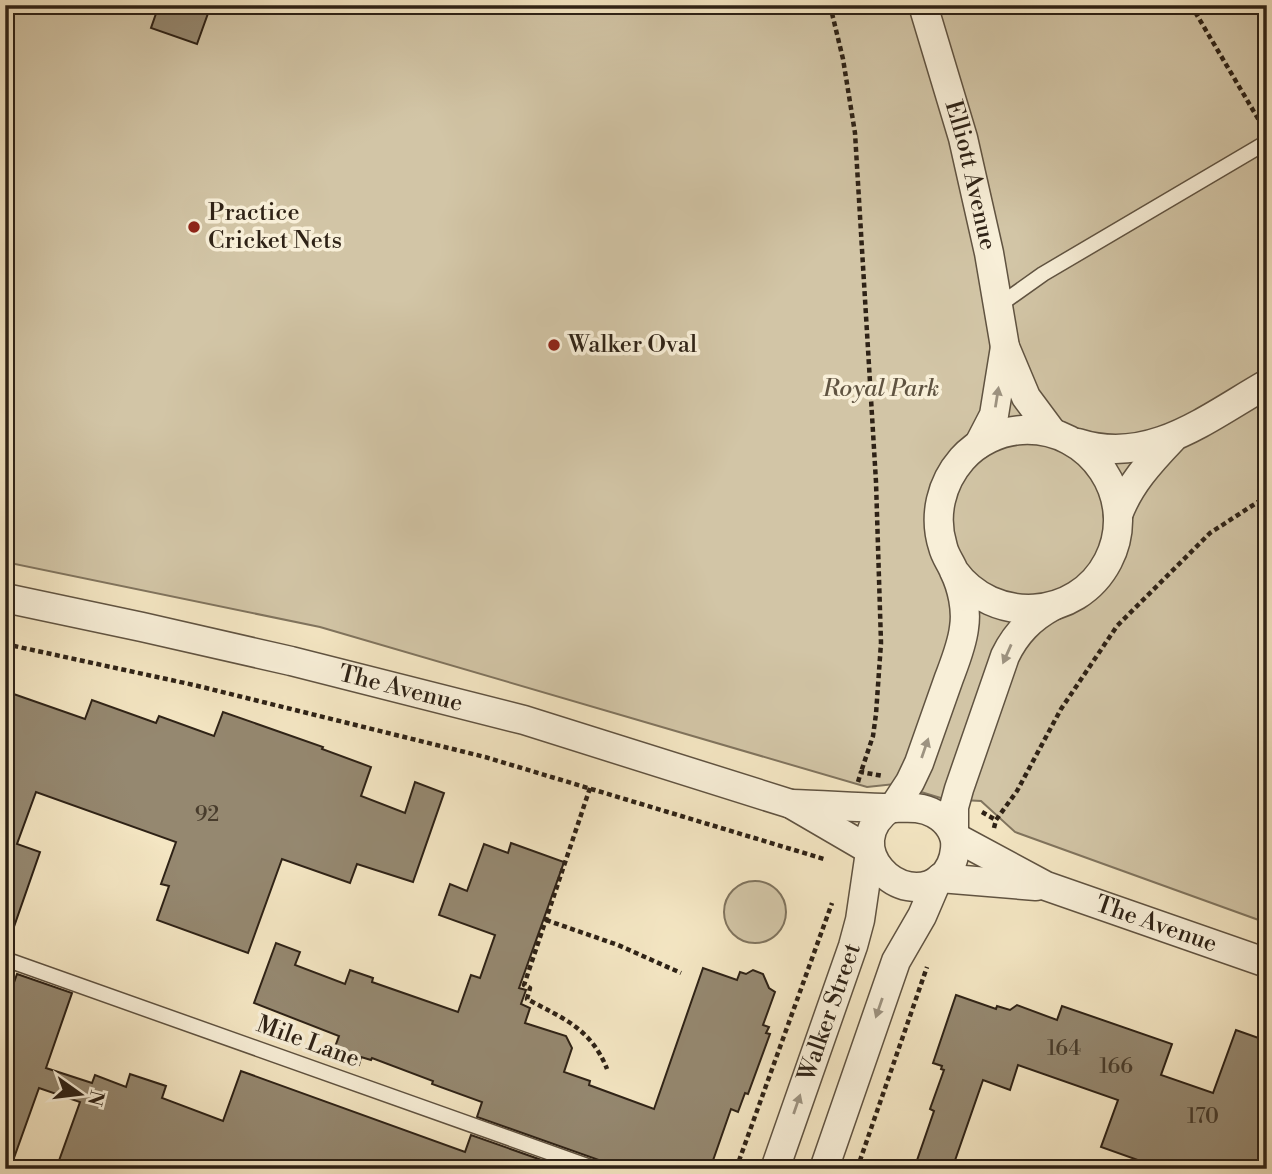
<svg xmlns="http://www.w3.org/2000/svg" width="1272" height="1174" font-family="'Libre Bodoni',serif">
<rect width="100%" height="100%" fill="#f4e6c3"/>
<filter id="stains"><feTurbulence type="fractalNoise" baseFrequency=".00286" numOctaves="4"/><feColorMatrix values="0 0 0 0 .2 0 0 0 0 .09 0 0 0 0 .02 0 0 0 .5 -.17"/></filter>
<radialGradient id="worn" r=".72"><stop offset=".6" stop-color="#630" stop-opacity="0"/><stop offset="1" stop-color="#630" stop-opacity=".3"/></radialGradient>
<g fill="#d2c5a6" stroke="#80745e" stroke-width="2">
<polygon points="5,5 1267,5 1267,923 1015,832 981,801 944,799 895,784 867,787 320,627 5,562"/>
<circle cx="755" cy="912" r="31"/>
</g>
<g fill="#958870" stroke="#2e2216" stroke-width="2">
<polygon points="159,5 211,5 197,44 151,28"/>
<polygon points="5,691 85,719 92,700 156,723 159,716 214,736 223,712 323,747 322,749 371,767 361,796 405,813 415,782 444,793 413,882 357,864 350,883 282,859 248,953 157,920 169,886 161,884 176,842 36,792 17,844 40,852 9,941 5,940"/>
<polygon points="511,843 564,862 519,988 526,990 521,1004 530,1008 525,1023 566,1036 572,1048 564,1072 590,1081 589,1085 654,1109 703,968 737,980 740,972 746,974 753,970 763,974 769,988 775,992 763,1025 769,1027 766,1033 770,1034 748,1094 745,1093 738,1112 731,1109 710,1169 605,1169 599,1160 477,1117 482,1102 432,1084 433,1081 372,1058 371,1060 361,1057 359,1065 332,1055 339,1036 254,1003 276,943 300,952 295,965 345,984 350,970 373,978 372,982 458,1012 471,975 480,978 495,935 439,915 450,884 467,891 484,844 508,853"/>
<polygon points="17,974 72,993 46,1068 92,1083 95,1075 126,1087 130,1074 166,1086 162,1098 223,1121 241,1071 465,1152 471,1135 567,1169 56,1169 80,1102 39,1088 10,1169 5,1169 5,1008"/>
<polygon points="956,995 996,1009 997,1006 1010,1010 1017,1005 1057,1020 1062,1006 1172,1044 1161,1075 1213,1093 1236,1030 1267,1041 1267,1169 1163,1169 1101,1147 1118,1100 1018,1065 1010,1090 983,1080 952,1169 914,1169 934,1111 930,1109 944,1070 941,1069 942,1066 933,1063"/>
</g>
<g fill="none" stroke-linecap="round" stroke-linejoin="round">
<g stroke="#605341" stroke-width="17">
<g id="lane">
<polyline points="998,306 1043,274 1267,142"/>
<polyline points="5,959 596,1169"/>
</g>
</g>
<g stroke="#605341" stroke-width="31">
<g id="street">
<path id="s1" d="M923,5L963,138L989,253L1005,347L1026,397L1052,432"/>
<path d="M1078,443C1150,466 1207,418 1267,384"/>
<polyline points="979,444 994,415 1005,347"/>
<path d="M1118,515C1129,485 1150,462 1172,439"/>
<path id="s2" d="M5,598L142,627L291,661L524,720L791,804L870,850"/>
<path d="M791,804C822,805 852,807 883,808C901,809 918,804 935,814C948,821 957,835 955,849C954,860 949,871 941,878C901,911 837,846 890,808"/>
<path d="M893,808L910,782L919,763C929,735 939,707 949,678C955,662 962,645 964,628C967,610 962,587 954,571C951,563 945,556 943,547C933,516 941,483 962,459C977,442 1000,431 1022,430C1091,426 1140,499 1108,561C1077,621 993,625 954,571"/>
<path d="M954,835V807L959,789L1005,656C1016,633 1031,618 1053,606"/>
<path id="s3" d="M955,837L1046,886L1267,963"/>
<polyline points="940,878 1036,886"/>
<path id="s4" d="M775,1169L853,946L860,920L870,852"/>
<polyline points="824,1169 896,961 922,916 937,881"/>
</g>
</g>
<g stroke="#2e2216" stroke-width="4.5" stroke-dasharray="5 3.5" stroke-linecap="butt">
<polyline points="830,5 843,59 855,133 876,482 881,643 876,714 873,736 861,772"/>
<polyline points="1191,5 1260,122"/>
<polyline points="5,644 194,685 485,757 824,859"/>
<polyline points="858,782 861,772 883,776"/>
<path d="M590,788L524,985L530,988L527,999C562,1018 591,1028 607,1069"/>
<polyline points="982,812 996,820"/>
<polyline points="994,828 996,820 1017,791 1061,709 1117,626 1210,533 1267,496"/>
<polyline points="546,920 618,945 681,973"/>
<polyline points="736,1169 832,903"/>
<polyline points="857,1169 927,967"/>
</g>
<use href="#lane" stroke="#f8efd8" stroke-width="14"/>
<use href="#street" stroke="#f8efd8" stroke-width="28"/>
</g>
<defs><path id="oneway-solid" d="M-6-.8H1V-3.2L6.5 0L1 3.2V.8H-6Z" transform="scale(1.75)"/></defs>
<g fill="#9d9381">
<use href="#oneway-solid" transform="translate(997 397) rotate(-81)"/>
<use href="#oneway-solid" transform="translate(1007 654) rotate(114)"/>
<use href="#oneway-solid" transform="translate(925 748) rotate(-71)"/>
<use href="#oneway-solid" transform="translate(879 1008) rotate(109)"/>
<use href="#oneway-solid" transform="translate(797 1104) rotate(-71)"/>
</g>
<g fill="#8f2418" stroke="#f8efd8" stroke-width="2.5">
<circle cx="194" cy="227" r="7"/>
<circle cx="554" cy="345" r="7"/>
</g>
<g text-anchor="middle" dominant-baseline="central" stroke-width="7" stroke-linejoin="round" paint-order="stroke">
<g font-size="21" fill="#483c2c">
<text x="207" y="815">92</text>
<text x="1064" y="1049">164</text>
<text x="1116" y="1067">166</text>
<text x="1203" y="1117">170</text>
</g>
<g font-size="24" fill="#2e2216" stroke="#f8efd8">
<text stroke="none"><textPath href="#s1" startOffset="177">Elliott Avenue</textPath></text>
<text stroke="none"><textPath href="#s2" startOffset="406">The Avenue</textPath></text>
<text stroke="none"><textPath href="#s3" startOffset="220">The Avenue</textPath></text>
<text stroke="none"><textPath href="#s4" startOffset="166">Walker Street</textPath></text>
<text transform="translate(308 1042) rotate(20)">Mile Lane</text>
</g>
<g font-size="24" fill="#2e2216" stroke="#f8efd8" text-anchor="start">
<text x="208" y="213">Practice<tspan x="208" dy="28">Cricket Nets</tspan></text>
<text x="568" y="345">Walker Oval</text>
</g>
<g font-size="24" font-style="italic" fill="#5f5341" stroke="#f8efd8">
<text x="881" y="389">Royal Park</text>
</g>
</g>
<rect width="1272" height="1174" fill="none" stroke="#f4e6c3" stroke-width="28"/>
<rect x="7" y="7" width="1258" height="1160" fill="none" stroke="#2e2216" stroke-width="3.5"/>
<rect x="14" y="14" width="1244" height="1146" fill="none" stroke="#2e2216" stroke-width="2"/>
<g transform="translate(80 1094) rotate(104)" stroke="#f8efd8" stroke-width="5" paint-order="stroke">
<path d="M0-5L12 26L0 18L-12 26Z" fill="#2e2216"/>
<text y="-10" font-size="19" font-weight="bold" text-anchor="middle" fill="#2e2216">N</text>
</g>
<rect width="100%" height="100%" filter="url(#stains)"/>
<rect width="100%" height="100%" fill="url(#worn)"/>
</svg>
